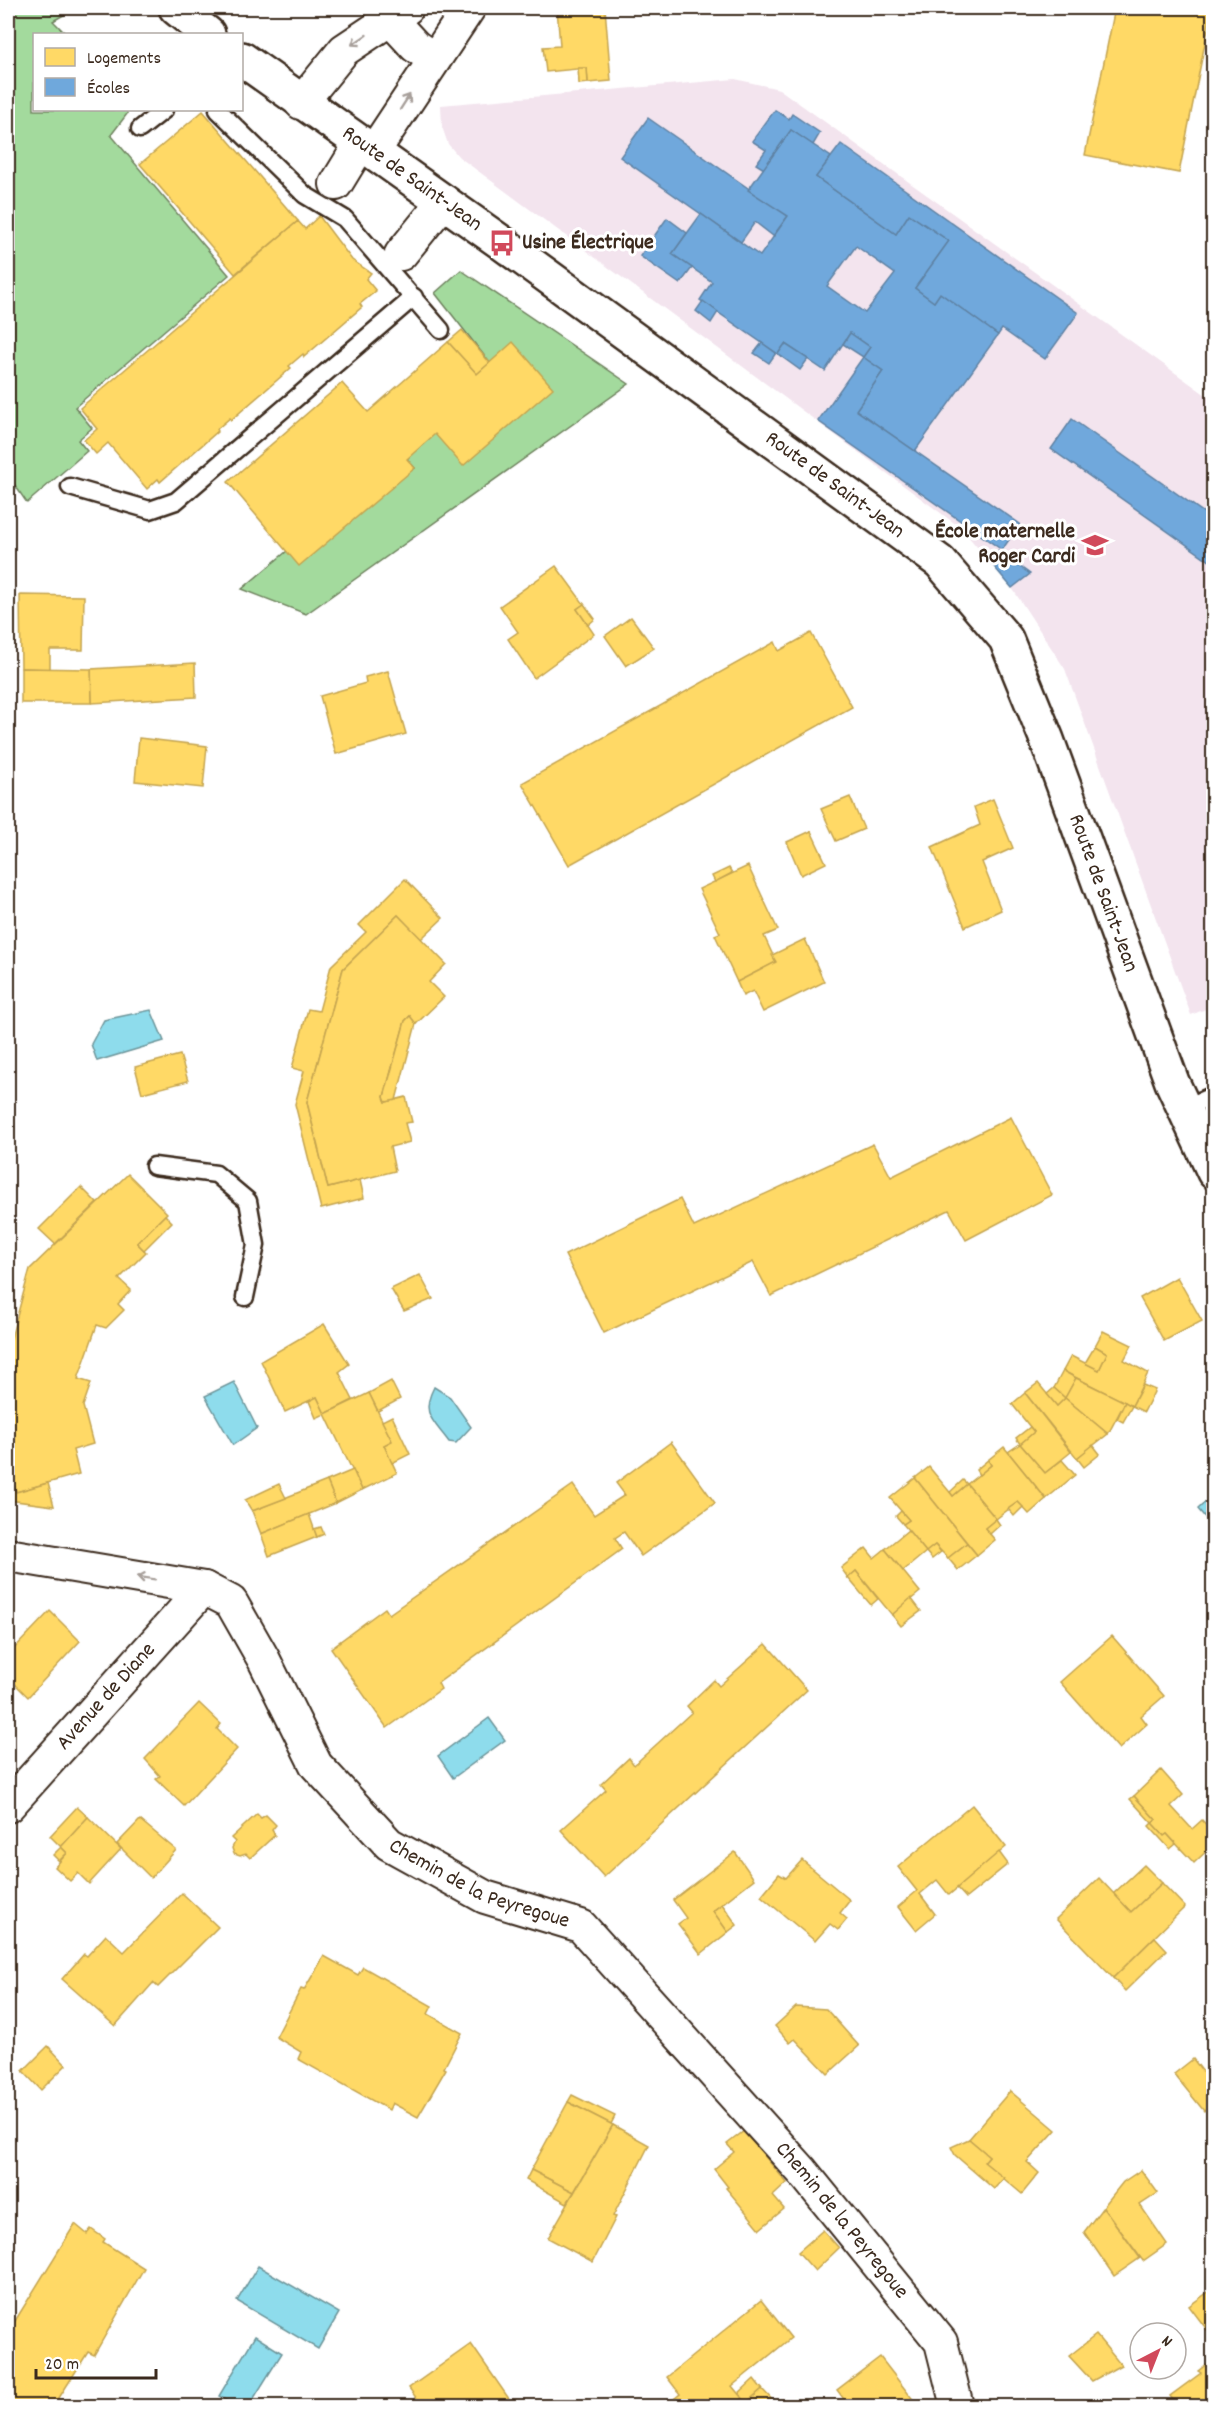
<svg xmlns="http://www.w3.org/2000/svg" width="1221" height="2414" font-family="Dekko,sans-serif">
<rect width="100%" height="100%" fill="#fff"/>
<filter id="ink" filterUnits="userSpaceOnUse"><feTurbulence type="fractalNoise" baseFrequency=".0167" numOctaves="2"/><feDisplacementMap in="SourceGraphic" scale="12" xChannelSelector="R" yChannelSelector="G"/><feConvolveMatrix kernelMatrix="1 2 1 2 8 2 1 2 1" color-interpolation-filters="sRGB"/></filter>
<g filter="url(#ink)">
<polygon fill="#f3e4ee" points="735,79 779,89 1213,400 1213,1006 1191,1015 1065,669 1012,588 961,528 459,157 448,144 442,127 441,105"/>
<g fill="#a3da9d" stroke="#6f825e" stroke-width="1.5">
<polygon points="8,8 76,8 53,21 66,34 34,34 34,110 127,110 127,114 111,135 229,275 75,407 92,428 78,440 87,451 27,503 8,475"/>
<polygon points="461,270 629,384 306,614 242,589 287,551 415,468 407,459 490,363 435,293"/>
</g>
<g fill="#8edcec" stroke="#6d959a" stroke-width="1.5">
<polygon points="151,1010 164,1041 97,1061 91,1044 104,1020"/>
<polygon points="234,1382 257,1428 233,1445 205,1396"/>
<path d="M434,1387L450,1397L471,1427L456,1443L449,1442C433,1420 420,1414 434,1387Z"/>
<polygon points="1213,1495 1213,1527 1198,1509"/>
<polygon points="489,1718 505,1740 453,1778 438,1756"/>
<polygon points="258,2266 339,2313 318,2349 237,2301"/>
<polygon points="255,2336 282,2353 249,2406 235,2406 219,2396"/>
</g>
<g fill="#ffd966" stroke="#c4a450" stroke-width="1.5">
<polygon points="557,8 605,8 611,81 588,83 587,68 546,72 543,47 560,46"/>
<polygon points="1115,8 1212,8 1179,173 1085,155"/>
<polygon points="578,68 587,68 588,83 579,84"/>
<polygon points="203,111 298,221 235,274 140,164"/>
<polygon points="319,216 352,260 371,273 366,279 376,291 360,304 362,307 304,357 303,354 289,366 291,368 231,420 230,418 217,429 218,431 160,482 158,479 147,489 108,443 96,454 84,440 97,429 80,408 298,221 305,229"/>
<polygon points="462,330 490,363 477,374 448,342"/>
<polygon points="448,342 477,374 513,342 553,388 463,466 435,434 407,459 415,468 299,566 228,482 342,383 368,412"/>
<polygon points="556,566 584,604 577,609 594,634 534,678 508,639 518,632 500,606"/>
<polygon points="20,595 84,596 83,650 50,650 50,669 21,668"/>
<polygon points="584,604 595,619 588,625 577,609"/>
<polygon points="631,617 654,648 626,666 605,636"/>
<polygon points="811,633 852,707 569,865 522,783 775,642 779,651"/>
<polygon points="195,663 196,697 92,703 91,669"/>
<polygon points="21,668 91,669 92,703 21,703"/>
<polygon points="388,671 406,734 336,754 320,696 366,683 365,677"/>
<polygon points="139,738 207,746 203,788 135,781"/>
<polygon points="850,797 864,829 836,841 821,809"/>
<polygon points="993,799 1013,848 982,862 1001,910 965,927 932,847 980,825 974,807"/>
<polygon points="811,831 826,863 801,875 787,842"/>
<polygon points="748,866 778,930 764,936 776,962 737,982 715,935 720,933 699,889"/>
<polygon points="729,868 732,873 715,882 712,876"/>
<polygon points="405,879 443,918 421,939 398,915 343,969 307,1102 328,1188 360,1180 364,1198 321,1209 295,1104 304,1071 292,1068 308,1009 319,1011 331,966 366,932 359,925"/>
<polygon points="398,915 446,964 429,982 444,997 416,1024 410,1016 405,1021 384,1097 386,1102 406,1097 412,1122 405,1123 410,1142 390,1147 395,1171 328,1188 307,1102 343,969"/>
<polygon points="805,939 824,982 763,1012 753,991 743,996 737,982 776,962 772,955"/>
<polygon points="410,1016 416,1024 396,1100 386,1102 384,1097 405,1021"/>
<polygon points="180,1055 188,1081 142,1093 135,1067"/>
<polygon points="1011,1117 1052,1195 966,1240 949,1210 771,1296 753,1262 604,1333 565,1255 680,1199 694,1227 873,1144 891,1177"/>
<polygon points="128,1174 167,1213 137,1243 146,1252 119,1279 131,1290 118,1304 124,1310 106,1328 97,1325 78,1379 91,1383 83,1406 93,1444 73,1450 79,1474 16,1492 8,1462 8,1349 30,1269"/>
<polygon points="81,1187 97,1203 55,1244 39,1229"/>
<polygon points="165,1215 172,1222 144,1250 137,1243"/>
<polygon points="420,1275 433,1299 404,1311 391,1289"/>
<polygon points="1177,1277 1202,1321 1164,1341 1140,1298"/>
<polygon points="324,1324 349,1364 339,1372 353,1400 325,1414 317,1397 285,1412 261,1361"/>
<polygon points="1103,1331 1132,1345 1124,1360 1148,1373 1132,1406 1063,1371 1071,1356 1099,1370 1107,1353 1095,1346"/>
<polygon points="1095,1346 1107,1353 1099,1370 1085,1363"/>
<polygon points="1063,1371 1076,1378 1065,1398 1054,1388"/>
<polygon points="1076,1378 1125,1402 1108,1434 1065,1398"/>
<polygon points="391,1381 400,1399 378,1411 369,1393"/>
<polygon points="1038,1383 1057,1406 1065,1398 1108,1434 1077,1458 1025,1393"/>
<polygon points="1143,1385 1155,1390 1144,1412 1132,1406"/>
<polygon points="1054,1388 1065,1398 1057,1406 1047,1394"/>
<polygon points="369,1393 392,1441 384,1445 397,1473 362,1490 325,1414"/>
<polygon points="1025,1393 1071,1452 1045,1473 1020,1444 1034,1432 1012,1404"/>
<polygon points="317,1397 325,1414 316,1418 309,1401"/>
<polygon points="1125,1402 1132,1406 1123,1422 1117,1419"/>
<polygon points="392,1416 410,1454 392,1463 384,1445 392,1441 382,1421"/>
<polygon points="1030,1427 1034,1432 1020,1444 1016,1438"/>
<polygon points="671,1442 715,1503 641,1556 624,1532 615,1538 622,1549 438,1683 441,1689 387,1728 331,1648 385,1608 389,1614 573,1485 594,1515 625,1495 616,1483"/>
<polygon points="1020,1444 1045,1473 1062,1460 1075,1475 1046,1499 1008,1452"/>
<polygon points="1093,1445 1100,1454 1084,1467 1077,1458"/>
<polygon points="1004,1447 1046,1499 1029,1514 1018,1502 996,1519 967,1484 991,1465 988,1460"/>
<polygon points="988,1460 991,1465 979,1475 976,1470"/>
<polygon points="8,1462 16,1492 48,1483 54,1506 8,1500"/>
<polygon points="929,1467 953,1496 967,1484 996,1519 985,1528 995,1540 977,1555 915,1478"/>
<polygon points="353,1470 362,1490 336,1503 327,1481"/>
<polygon points="915,1478 967,1543 948,1558 935,1545 926,1552 903,1524 909,1520 890,1498"/>
<polygon points="963,1480 967,1484 953,1496 950,1492"/>
<polygon points="327,1481 336,1503 261,1534 252,1511"/>
<polygon points="279,1484 286,1498 252,1511 245,1500"/>
<polygon points="1018,1502 1023,1507 1014,1516 1008,1509"/>
<polygon points="901,1511 909,1520 903,1524 896,1516"/>
<polygon points="309,1514 317,1537 269,1556 261,1534"/>
<polygon points="996,1519 1000,1525 990,1534 985,1528"/>
<polygon points="321,1527 324,1534 317,1537 314,1529"/>
<polygon points="908,1530 926,1552 903,1571 885,1549"/>
<polygon points="967,1543 977,1555 958,1570 948,1558"/>
<polygon points="935,1545 941,1552 932,1559 926,1552"/>
<polygon points="866,1548 874,1558 885,1549 920,1592 892,1615 856,1571 848,1578 841,1568"/>
<polygon points="856,1571 878,1599 871,1605 848,1578"/>
<polygon points="911,1598 921,1611 901,1626 892,1615"/>
<polygon points="50,1611 80,1641 28,1697 8,1677 8,1655"/>
<polygon points="1112,1636 1164,1696 1141,1716 1147,1724 1119,1749 1060,1682"/>
<polygon points="766,1644 807,1690 604,1877 561,1830 606,1790 601,1784 629,1758 634,1765 692,1712 687,1706 714,1680 719,1686"/>
<polygon points="199,1703 221,1724 217,1729 237,1749 184,1806 156,1779 160,1776 145,1759"/>
<polygon points="1161,1770 1183,1795 1171,1806 1192,1829 1202,1820 1214,1833 1214,1844 1194,1863 1167,1834 1164,1836 1152,1823 1156,1820 1134,1796"/>
<polygon points="1134,1796 1156,1820 1152,1823 1130,1799"/>
<polygon points="972,1805 1006,1847 949,1895 937,1880 920,1894 935,1914 916,1930 898,1907 917,1891 898,1867"/>
<polygon points="77,1807 88,1817 61,1847 50,1836"/>
<polygon points="257,1814 261,1818 266,1815 276,1825 272,1830 275,1835 250,1858 246,1854 240,1856 234,1854 232,1848 235,1842 231,1838"/>
<polygon points="88,1817 121,1849 89,1884 78,1873 70,1881 55,1867 67,1853 61,1847"/>
<polygon points="140,1820 176,1850 151,1878 117,1844"/>
<polygon points="1152,1823 1164,1836 1167,1834 1176,1844 1170,1849 1149,1826"/>
<polygon points="61,1847 67,1853 59,1861 53,1855"/>
<polygon points="735,1852 754,1879 713,1911 728,1932 701,1954 678,1924 686,1918 673,1900"/>
<polygon points="999,1852 1008,1864 966,1898 957,1888"/>
<polygon points="802,1860 850,1900 840,1913 847,1919 838,1930 830,1924 815,1941 761,1896 779,1874 786,1878"/>
<polygon points="1144,1865 1162,1883 1131,1912 1113,1894"/>
<polygon points="1099,1878 1131,1912 1162,1883 1185,1907 1113,1978 1056,1919"/>
<polygon points="182,1893 218,1927 158,1987 153,1983 115,2026 62,1979 84,1954 87,1956 106,1935 124,1952"/>
<polygon points="722,1904 737,1925 728,1932 713,1911"/>
<polygon points="1155,1937 1167,1950 1125,1991 1113,1978"/>
<polygon points="324,1956 358,1975 363,1967 432,2006 428,2014 462,2033 444,2068 446,2069 418,2117 392,2103 389,2110 298,2059 301,2052 276,2037 301,1989 304,1990"/>
<polygon points="796,2007 826,2009 859,2046 828,2074 795,2039 790,2043 775,2026"/>
<polygon points="48,2046 66,2065 41,2090 23,2071"/>
<polygon points="1193,2059 1214,2086 1214,2103 1204,2111 1174,2074"/>
<polygon points="1010,2091 1056,2130 1027,2162 1039,2173 1022,2194 984,2162 989,2156 969,2139"/>
<polygon points="572,2095 615,2116 611,2124 568,2102"/>
<polygon points="568,2102 613,2125 574,2192 531,2170"/>
<polygon points="613,2125 649,2145 613,2216 616,2217 593,2262 548,2238"/>
<polygon points="744,2131 787,2183 773,2196 784,2209 760,2229 726,2188 728,2187 714,2169 734,2152 727,2144"/>
<polygon points="969,2139 989,2156 984,2162 1004,2178 994,2189 955,2155 951,2147"/>
<polygon points="531,2170 574,2192 567,2203 526,2180"/>
<polygon points="1141,2170 1158,2193 1140,2205 1167,2244 1143,2261 1103,2207 1123,2182"/>
<polygon points="1103,2207 1140,2258 1114,2276 1084,2232"/>
<polygon points="75,2224 87,2234 91,2229 105,2239 103,2242 144,2268 94,2355 88,2352 54,2406 12,2406 8,2404 8,2327 10,2329"/>
<polygon points="823,2230 839,2248 815,2271 798,2252"/>
<polygon points="1214,2288 1214,2339 1189,2306"/>
<polygon points="761,2300 791,2338 732,2386 746,2403 762,2389 778,2406 665,2406 680,2394 667,2377"/>
<polygon points="1096,2335 1121,2365 1092,2381 1069,2356"/>
<polygon points="471,2344 514,2406 422,2406 409,2388"/>
<polygon points="880,2357 915,2402 909,2406 849,2406 837,2390"/>
<polygon points="1207,2364 1214,2373 1214,2406 1177,2406 1170,2396 1201,2373 1198,2371"/>
<polygon points="754,2379 762,2389 746,2403 739,2393"/>
</g>
<g fill="#6fa8dc" stroke="#5f82a3" stroke-width="1.5" fill-rule="evenodd">
<polygon points="775,110 789,119 792,114 820,133 813,145 791,130 764,169 756,164 766,150 752,141"/>
<polygon points="648,118 788,216 773,236 755,222 741,242 620,157"/>
<path d="M791,130L831,157L816,177L896,234L909,214L949,241L915,288L934,302L940,293L998,335L915,451L856,410L883,371L863,357L870,347L850,333L825,371L785,344L778,354L700,300L712,282L672,254L701,214L760,256L788,216L748,190ZM856,246L895,274L865,313L827,286Z"/>
<polygon points="841,144 1078,313 1045,359 1002,329 998,335 940,293 934,302 915,288 949,241 909,214 896,234 816,177"/>
<polygon points="667,218 687,233 672,254 692,268 680,284 640,256"/>
<polygon points="703,301 718,312 711,323 696,311"/>
<polygon points="850,333 870,347 863,357 843,344"/>
<polygon points="762,343 776,353 769,363 754,353"/>
<polygon points="785,344 808,359 800,370 778,354"/>
<polygon points="863,357 883,371 856,410 1020,524 1002,550 818,421"/>
<polygon points="1072,419 1214,520 1214,564 1051,449"/>
<polygon points="998,551 1030,574 1012,588 990,562"/>
</g>
<g fill="none" stroke-linecap="round" stroke-linejoin="round">
<g stroke="#3b2a1e" stroke-width="21">
<g id="service">
<polyline points="218,110 305,195 345,219 441,330"/>
<polyline points="140,129 164,110"/>
<polyline points="70,487 150,510 176,501 414,297"/>
<polyline points="1184,1108 1214,1095"/>
<polyline points="154,1166 216,1174 248,1201 256,1245 245,1297"/>
</g>
</g>
<g stroke="#3b2a1e" stroke-width="36">
<g id="minor">
<polyline points="390,19 415,46 434,59"/>
<polyline points="301,103 344,50 407,8"/>
<polyline points="374,151 469,8"/>
<polyline points="336,184 361,143"/>
<polyline points="401,254 444,201"/>
<path id="s1" d="M8,1555L204,1588L231,1602L264,1660L316,1765L389,1844L485,1897L581,1926L802,2171L941,2342L957,2406"/>
<path id="s2" d="M8,1806L204,1588"/>
</g>
</g>
<g stroke="#3b2a1e" stroke-width="38">
<g id="tertiary">
<polyline points="176,8 208,34"/>
<path id="s3" d="M242,59L502,243L940,562L1006,639L1047,740L1172,1082L1214,1172"/>
</g>
</g>
<use href="#service" stroke="#fff" stroke-width="16"/>
<use href="#minor" stroke="#fff" stroke-width="32"/>
<use href="#tertiary" stroke="#fff" stroke-width="33"/>
</g>
<defs><path id="oneway-shaft" d="M-6 0H5M1.5-3L5.5 0L1.5 3" fill="none" stroke-width="1.6" stroke-linecap="round" stroke-linejoin="round" transform="scale(1.5)"/></defs>
<g stroke="#a79f9a">
<use href="#oneway-shaft" transform="translate(359 40) rotate(146)"/>
<use href="#oneway-shaft" transform="translate(405 102) rotate(-57)"/>
<use href="#oneway-shaft" transform="translate(146 1578) rotate(-171)"/>
</g>
</g>
<defs>
<g id="bus-bare" transform="scale(2.07)"><path d="M-5-6H5V4H4V6H2V4H-2V6H-4V4H-5ZM-3.5-4V0h7V-4ZM-3.5 1.2v1.5H-2V1.2ZM2 1.2v1.5H3.5V1.2Z" fill="#d1495b" stroke="#fff" stroke-width="2.5" paint-order="stroke"/></g>
<g id="school-bare" transform="scale(2.07)"><path d="M0-5L7-2L0 1L-7-2ZM-4 1L0 2.5L4 1V4Q0 6-4 4Z" fill="#d1495b" stroke="#fff" stroke-width="2.5" paint-order="stroke"/></g>
</defs>
<g fill-rule="evenodd">
<use href="#bus-bare" x="502" y="243"/>
<use href="#school-bare" x="1095" y="545"/>
</g>
<g text-anchor="middle" dominant-baseline="central" stroke-width="6" stroke-linejoin="round" paint-order="stroke">
<g font-size="22" fill="#3b2a1e" stroke="#fff">
<text stroke="none"><textPath href="#s3" startOffset="208">Route de Saint-Jean</textPath></text>
<text stroke="none"><textPath href="#s3" startOffset="730">Route de Saint-Jean</textPath></text>
<text stroke="none"><textPath href="#s3" startOffset="1234">Route de Saint-Jean</textPath></text>
<text stroke="none"><textPath href="#s2" startOffset="147">Avenue de Diane</textPath></text>
<text stroke="none"><textPath href="#s1" startOffset="620">Chemin de la Peyregoue</textPath></text>
<text stroke="none"><textPath href="#s1" startOffset="1124">Chemin de la Peyregoue</textPath></text>
</g>
<g font-size="22" font-weight="bold" fill="#3b2a1e" stroke="#fff" text-anchor="start">
<text x="522" y="243">Usine Électrique</text>
<text x="1075" y="532" text-anchor="end">École maternelle<tspan x="1075" dy="25">Roger Cardi</tspan></text>
</g>
</g>
<rect width="1221" height="2414" fill="none" stroke="#fff" stroke-width="30"/>
<rect x="15" y="15" width="1191" height="2384" fill="none" stroke="#3b2a1e" stroke-width="2" filter="url(#ink)"/>
<rect x="33" y="33" width="210" height="78" fill="#ffffff" stroke="#b1aaa5" stroke-width="1.5"/>
<rect x="45" y="48" width="30" height="18" fill="#ffd966" stroke="#b1aaa5" stroke-width="1.5"/>
<text x="87" y="63" font-size="18" fill="#3b2a1e">Logements</text>
<rect x="45" y="78" width="30" height="18" fill="#6fa8dc" stroke="#b1aaa5" stroke-width="1.5"/>
<text x="87" y="93" font-size="18" fill="#3b2a1e">Écoles</text>
<g transform="translate(1158 2351) rotate(42)"><circle r="28" fill="#ffffff" stroke="#b1aaa5" stroke-width="1.5"/>
<path d="M0-4.5L10 22L0 15L-10 22Z" fill="#d1495b"/>
<text y="-9" font-size="16" font-weight="bold" text-anchor="middle" fill="#3b2a1e">N</text>
</g>
<path d="M36 2369v9h120v-9" fill="none" stroke="#3b2a1e" stroke-width="3"/>
<text x="45" y="2369" font-size="18" fill="#3b2a1e" stroke="#ffffff" stroke-width="4.5" paint-order="stroke">20 m</text>
</svg>
